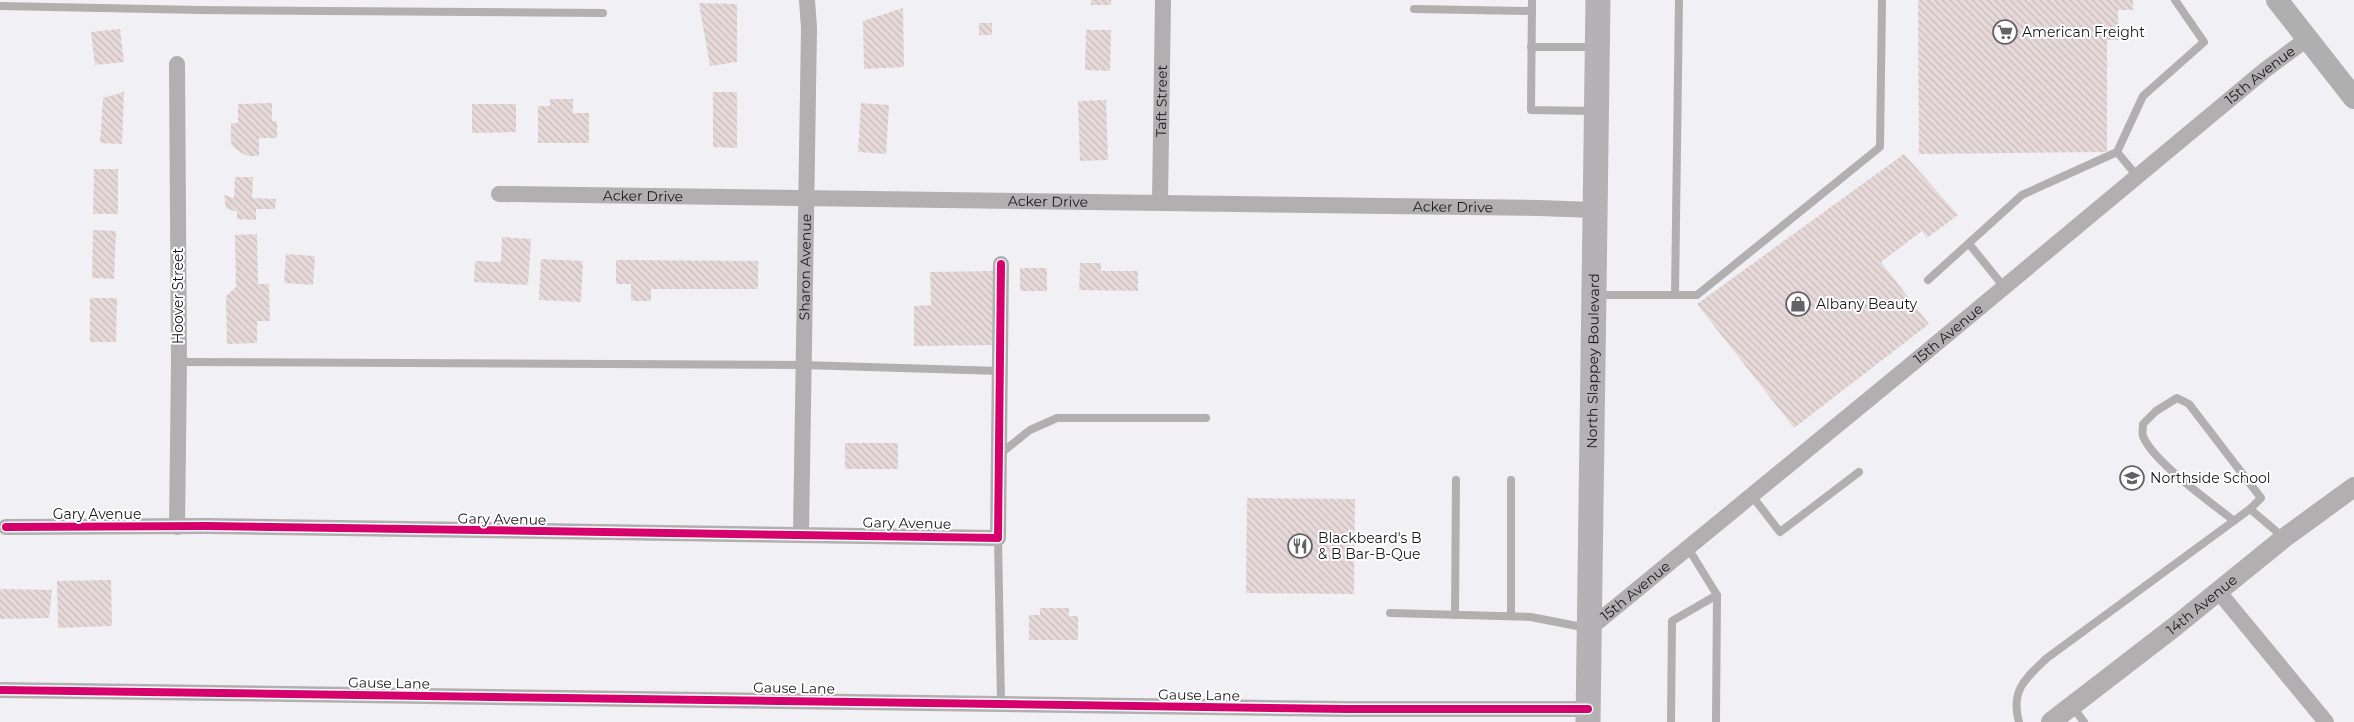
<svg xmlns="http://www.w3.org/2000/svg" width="2354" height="722" font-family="Montserrat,sans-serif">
<defs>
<pattern id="building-back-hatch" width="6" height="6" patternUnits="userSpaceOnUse" patternTransform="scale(1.25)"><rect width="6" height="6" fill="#e8d9d9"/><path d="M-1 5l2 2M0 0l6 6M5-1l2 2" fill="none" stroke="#c6baba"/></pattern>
</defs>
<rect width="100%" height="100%" fill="#f1f0f5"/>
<g fill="url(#building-back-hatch)">
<rect x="1091" y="0" width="20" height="5"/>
<polygon points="1918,0 2133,0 2133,10 2118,10 2119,40 2107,40 2107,152 1919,154"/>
<polygon points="699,3 737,4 737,62 710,66"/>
<polygon points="903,8 904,67 864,69 863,21"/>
<rect x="979" y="23" width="13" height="12"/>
<polygon points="120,29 124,62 95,65 91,32"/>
<polygon points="1086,30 1111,30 1110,71 1085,70"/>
<polygon points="124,92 122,144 100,143 103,98"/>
<polygon points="713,92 737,92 737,148 713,147"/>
<polygon points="550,99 573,99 573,113 589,113 589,143 538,143 538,106 550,106"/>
<polygon points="1106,100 1108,160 1080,161 1078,101"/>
<polygon points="272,103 272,121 277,121 277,138 259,138 259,156 248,156 238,151 231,145 231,123 238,123 238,104"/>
<polygon points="861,103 889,105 886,154 858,152"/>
<polygon points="472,104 516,104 516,132 472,133"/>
<polygon points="1904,154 1958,215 1927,238 1922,231 1881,262 1929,324 1794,428 1697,304"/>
<polygon points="94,169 118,169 118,214 93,214"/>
<polygon points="235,177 253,177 252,198 276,199 275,209 256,209 256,220 237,219 237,212 226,208 224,195 234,198"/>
<polygon points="93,230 116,231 114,279 92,278"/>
<polygon points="257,234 258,284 269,284 270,321 257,321 257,343 227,344 226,296 236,287 235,235"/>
<polygon points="502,237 531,239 528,285 474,282 475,261 501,262"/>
<polygon points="286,254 315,256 313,285 284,283"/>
<polygon points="541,259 583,261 581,302 539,300"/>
<polygon points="616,260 758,261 758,289 651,289 651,301 631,301 631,284 616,284"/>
<polygon points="1080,263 1101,263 1101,271 1138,271 1138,291 1079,290"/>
<rect x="1020" y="268" width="27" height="23"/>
<polygon points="994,271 995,345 914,346 914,306 931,305 930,272"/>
<polygon points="90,298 117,298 116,342 90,342"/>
<rect x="845" y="443" width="53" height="26"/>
<polygon points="1247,498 1355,499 1354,594 1246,593"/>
<polygon points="111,580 112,626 58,628 57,581"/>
<polygon points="0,589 52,590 49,618 0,619"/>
<polygon points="1040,608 1069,608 1069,616 1078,616 1078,640 1029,640 1029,615 1040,615"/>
</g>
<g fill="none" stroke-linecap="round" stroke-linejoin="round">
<g stroke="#b1afb0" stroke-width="8">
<polyline points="1532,0 1531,110 1594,111"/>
<polyline points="0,6 201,10 603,13"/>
<polyline points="1414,9 1532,11"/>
<polyline points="1531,47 1594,47"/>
<polyline points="2137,176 2117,152 2143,96 2204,42 2175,0"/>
<polyline points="1970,245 2004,287"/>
<polyline points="1928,280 2022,195 2117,152"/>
<polyline points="1596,295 1697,295 1880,147 1882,0"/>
<polyline points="1675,295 1679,0"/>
<polyline points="179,362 803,365 1000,371"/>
<polyline points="1000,454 1030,430 1057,418 1206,418"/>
<polyline points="1511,480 1511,616"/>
<polyline points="1752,496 1780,532 1859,472"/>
<path d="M2234,521C2212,503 2153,462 2143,436C2142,433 2143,427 2143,424L2156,411L2177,398L2189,404L2261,498L2250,509"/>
<polyline points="998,538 1001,704"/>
<polyline points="1688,548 1717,595 1716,722"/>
<polyline points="1390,613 1531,617 1587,628"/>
<polyline points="1455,615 1456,480"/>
<polyline points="2072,706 2084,722"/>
<polyline points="1671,722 1672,621 1717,595"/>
<path d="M2019,722C2010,690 2026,678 2047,658L2250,509L2283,537"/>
</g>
<g stroke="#b1afb0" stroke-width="16">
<path id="s1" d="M499,194L1539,208L1595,210"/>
<path id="s2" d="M1160,202L1163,0"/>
<polyline points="6,527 207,526 998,538 1001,264"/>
<polyline points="177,527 179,362 177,64"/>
<path id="s3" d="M801,533L809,28L807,0"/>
<polyline points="2218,591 2326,722"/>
<path id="s4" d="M1589,629L1919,358L2265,70L2307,39"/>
<polyline points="0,690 1347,709 1588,709"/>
</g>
<path stroke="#b1afb0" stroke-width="20" id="s5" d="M2051,722L2173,628L2284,538L2354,487"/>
<polyline stroke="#b0afb0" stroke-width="22" points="2277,0 2354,98"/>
<path stroke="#b4b2b4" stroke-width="25" id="s6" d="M1588,722L1598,0"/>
<g stroke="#fff" stroke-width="11">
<g id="cycleway">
<polyline points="6,527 207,526 998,538 1001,264"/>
<polyline points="0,690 1347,709 1588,709"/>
</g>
</g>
<use href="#cycleway" stroke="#d6006c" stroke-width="8"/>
</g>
<defs>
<g id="supermarket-ring" transform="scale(1.25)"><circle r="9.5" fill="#fff" stroke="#636267" stroke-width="1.5"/><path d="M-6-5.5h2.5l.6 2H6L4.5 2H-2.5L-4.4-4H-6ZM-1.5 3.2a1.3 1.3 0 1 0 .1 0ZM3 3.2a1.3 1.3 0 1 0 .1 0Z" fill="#636267"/></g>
<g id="shop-ring" transform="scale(1.25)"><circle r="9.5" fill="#fff" stroke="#636267" stroke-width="1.5"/><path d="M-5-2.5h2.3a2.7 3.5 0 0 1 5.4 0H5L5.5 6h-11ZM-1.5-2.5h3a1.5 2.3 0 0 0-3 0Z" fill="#636267"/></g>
<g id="school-ring" transform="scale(1.25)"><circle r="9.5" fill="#fff" stroke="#636267" stroke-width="1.5"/><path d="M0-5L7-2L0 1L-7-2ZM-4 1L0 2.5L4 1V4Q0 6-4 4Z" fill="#636267"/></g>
<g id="restaurant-ring" transform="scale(1.25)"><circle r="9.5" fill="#fff" stroke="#636267" stroke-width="1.5"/><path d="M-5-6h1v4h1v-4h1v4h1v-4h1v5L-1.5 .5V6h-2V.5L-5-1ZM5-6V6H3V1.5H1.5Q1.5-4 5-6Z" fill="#636267"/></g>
</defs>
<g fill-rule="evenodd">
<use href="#supermarket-ring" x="2005" y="32"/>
<use href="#shop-ring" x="1798" y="304"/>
<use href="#school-ring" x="2132" y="478"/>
<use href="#restaurant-ring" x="1300" y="546"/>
</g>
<g text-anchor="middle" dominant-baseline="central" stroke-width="4" stroke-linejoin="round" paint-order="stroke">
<g font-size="14" fill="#17161a" stroke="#fff" text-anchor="start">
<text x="2022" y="32">American Freight</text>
<text x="1816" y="304">Albany Beauty</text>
<text x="2150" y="478">Northside School</text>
<text x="1318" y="538">Blackbeard's B<tspan x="1318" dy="16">&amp; B Bar-B-Que</tspan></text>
</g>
<g font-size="14" fill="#17161a" stroke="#fff">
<text stroke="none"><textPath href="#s4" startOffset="870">15th Avenue</textPath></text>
<text stroke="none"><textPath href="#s2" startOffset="101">Taft Street</textPath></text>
<text stroke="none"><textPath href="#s1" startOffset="144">Acker Drive</textPath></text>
<text stroke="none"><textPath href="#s1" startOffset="549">Acker Drive</textPath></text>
<text stroke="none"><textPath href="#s1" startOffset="954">Acker Drive</textPath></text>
<text stroke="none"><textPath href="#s3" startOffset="266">Sharon Avenue</textPath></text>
<text transform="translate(178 296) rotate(-90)">Hoover Street</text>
<text stroke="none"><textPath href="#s4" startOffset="465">15th Avenue</textPath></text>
<text stroke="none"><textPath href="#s6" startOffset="361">North Slappey Boulevard</textPath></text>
<text x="97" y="514">Gary Avenue</text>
<text transform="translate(502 519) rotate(1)">Gary Avenue</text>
<text transform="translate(907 523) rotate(1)">Gary Avenue</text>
<text stroke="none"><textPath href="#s4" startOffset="60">15th Avenue</textPath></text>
<text stroke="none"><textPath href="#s5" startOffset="191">14th Avenue</textPath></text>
<text transform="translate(389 683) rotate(1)">Gause Lane</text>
<text transform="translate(794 688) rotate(1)">Gause Lane</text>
<text transform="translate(1199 695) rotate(1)">Gause Lane</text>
</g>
</g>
</svg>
